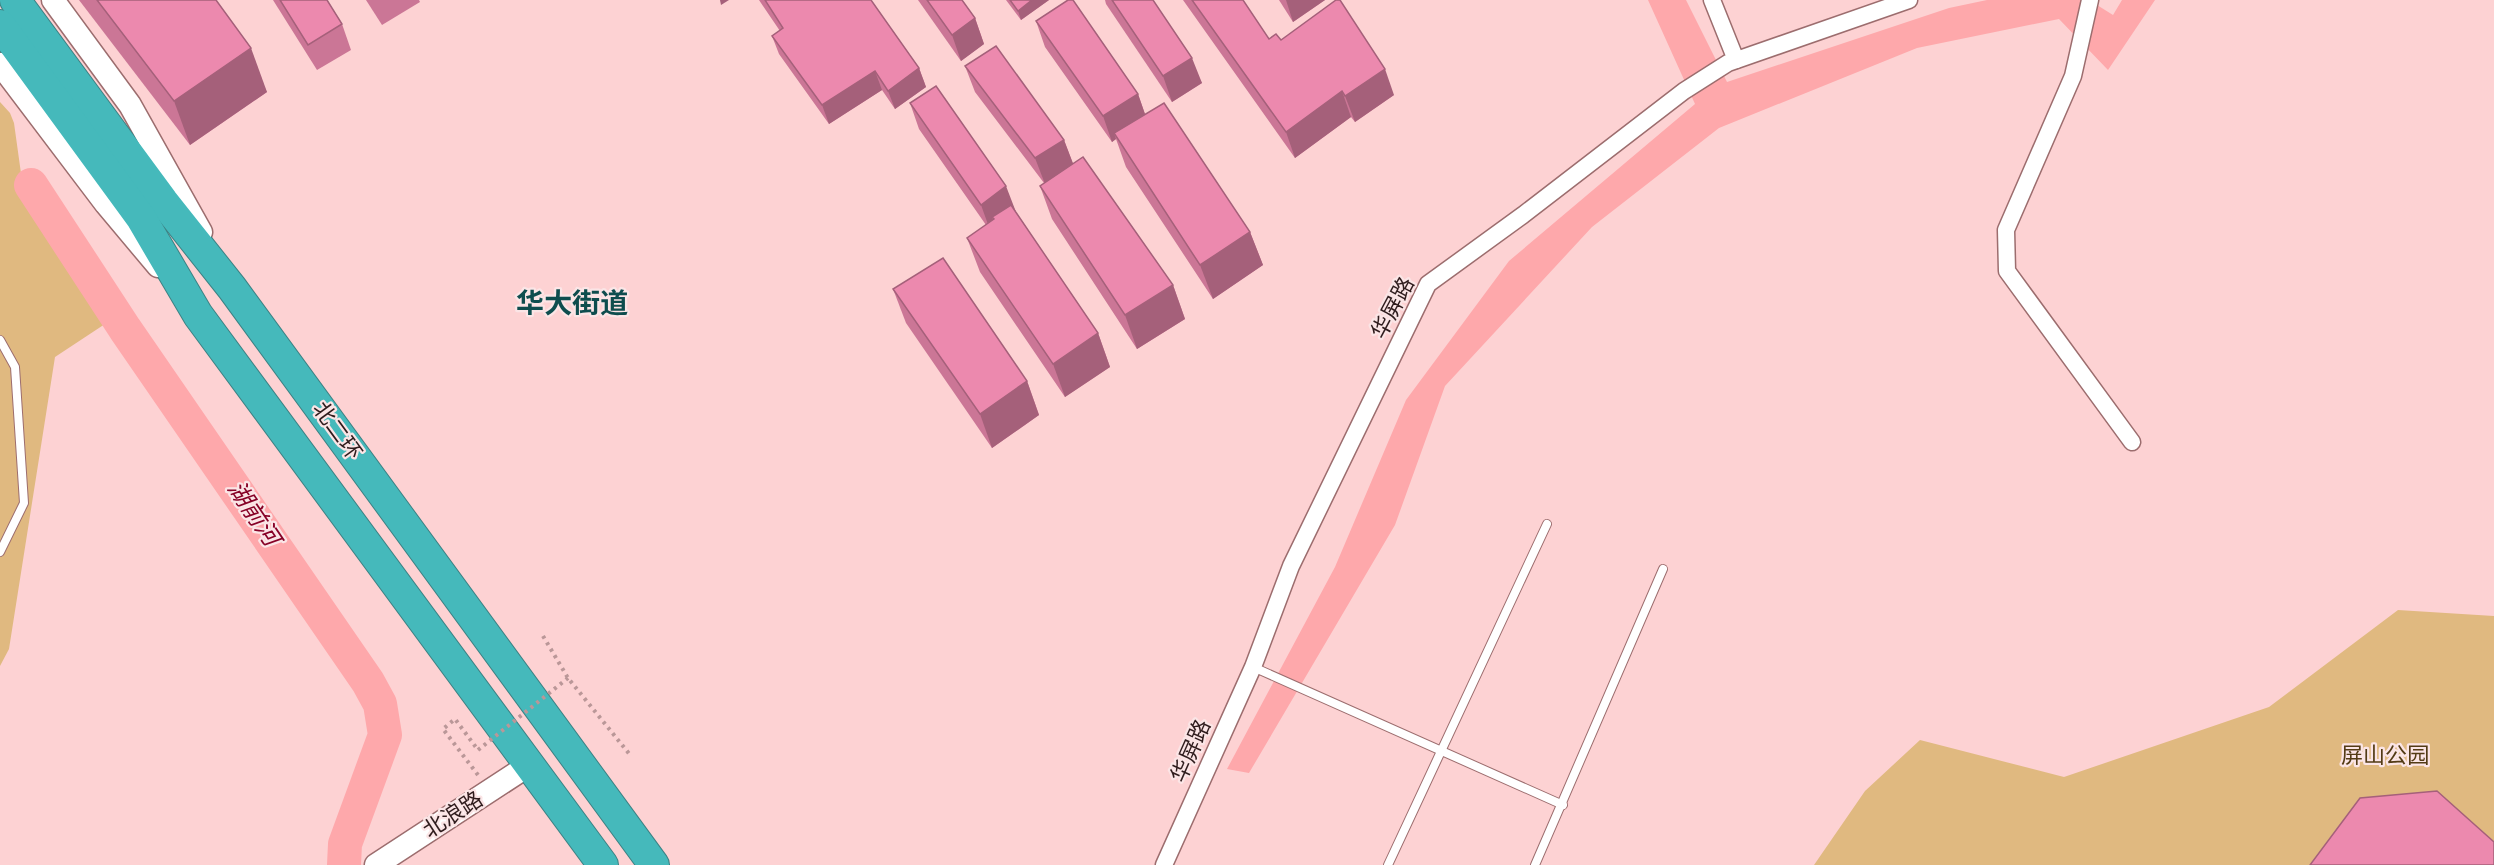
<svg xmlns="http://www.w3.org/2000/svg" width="2494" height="865" font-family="'Alegreya Sans','Noto Sans SC',sans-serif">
<rect width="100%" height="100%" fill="#fdd2d3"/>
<g fill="#e0b980">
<polygon points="0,102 10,113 14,123 24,195 105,324 55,357 9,649 0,666"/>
<polygon points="2398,610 2494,616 2494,865 1814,865 1865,791 1920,740 2064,777 2269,707"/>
</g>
<polygon fill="#fea8ab" points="1648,0 1686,0 1727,82 1949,8 1987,0 2089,0 2113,15 2122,0 2155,0 2108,70 2059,19 1917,48 1719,128 1592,227 1445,386 1395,525 1249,773 1227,769 1335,567 1406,400 1509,261 1695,104"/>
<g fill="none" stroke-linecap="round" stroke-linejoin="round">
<polyline stroke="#fea8ab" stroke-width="34" points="31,185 125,329 368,682 380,704 385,735 345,844 344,865"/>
<g stroke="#9c6d6e" stroke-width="10">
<g id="lane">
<polyline points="0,340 15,367 24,503 0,552"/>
<polyline points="1253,667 1563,805"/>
<polyline points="1388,865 1547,524"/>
<polyline points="1535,865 1663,569"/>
</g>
</g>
<g stroke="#9c6d6e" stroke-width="19">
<g id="street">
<polyline points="1712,0 1736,60"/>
<polyline points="2090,0 2073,76 2006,230 2007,271 2132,442"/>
<polyline points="1164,865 1253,667 1291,566 1428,284 1523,215 1684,91 1728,63 1909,0"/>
</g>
</g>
<g stroke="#9c6d6e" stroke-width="25">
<g id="secondary">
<polyline points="53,0 130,105 201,232"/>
<polyline points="0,64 106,204 158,266"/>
<polyline points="376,865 529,765"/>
</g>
</g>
<g stroke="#3d8284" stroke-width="32">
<g id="highway">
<polyline points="15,0 163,201 232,288 654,865"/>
<polyline points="0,25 141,218 198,315 603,865"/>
</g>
</g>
<g stroke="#ba9798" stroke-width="4" stroke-dasharray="3 4.5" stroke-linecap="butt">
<polyline points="543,636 568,678 631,756"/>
<polyline points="478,775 443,729 455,719 478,750"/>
</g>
<use href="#lane" stroke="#fff" stroke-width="8"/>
<use href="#street" stroke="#fff" stroke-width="16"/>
<use href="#secondary" stroke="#fff" stroke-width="22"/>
<use href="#highway" stroke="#45b9bb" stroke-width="30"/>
<polyline stroke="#ba9798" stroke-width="4" stroke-dasharray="3 4.5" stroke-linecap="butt" points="478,750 568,678"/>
</g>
<g fill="#cb7696">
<polygon points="79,0 216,0 267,92 190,145"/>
<polygon points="273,0 327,0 342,24 351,50 317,70"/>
<polygon points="366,0 419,0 420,2 382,25"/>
<polygon points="759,0 871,0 919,68 926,87 895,109 882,90 829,124 779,54 772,36 780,31"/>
<polygon points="918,0 962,0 975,18 984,44 961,61"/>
<polygon points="1006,0 1049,0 1021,20"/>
<polygon points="1105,0 1153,0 1202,83 1172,102 1106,4"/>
<polygon points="1183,0 1243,0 1269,39 1281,40 1394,95 1355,122 1351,117 1295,158"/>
<polygon points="1279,0 1325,0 1293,22"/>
<polygon points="1036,21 1138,94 1145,114 1250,232 1263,265 1213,299 1126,167 1116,139 1112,142 1045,47"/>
<polygon points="965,66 1064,140 1073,164 1173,285 1185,319 1137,349 1052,219 1040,186 1044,183 975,92"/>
<polygon points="910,103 1016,212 1098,333 1110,367 1065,397 980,272 967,238 986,225 919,129"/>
<polygon points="893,289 1027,381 1039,415 992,448 906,323"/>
</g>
<g fill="#a5607a">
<polygon points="720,0 729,0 721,5"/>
<polygon points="1032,0 1049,0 1021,20 1018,11"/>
<polygon points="1286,0 1325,0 1293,22"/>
<polygon points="975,18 984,44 961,61 952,35"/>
<polygon points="251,48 267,92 190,145 174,101"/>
<polygon points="1192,58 1202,83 1172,102 1163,76"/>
<polygon points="919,68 926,87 895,109 888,91"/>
<polygon points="1385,69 1394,95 1355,122 1345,96"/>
<polygon points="875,71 882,90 829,124 822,105"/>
<polygon points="1342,91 1351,117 1295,158 1286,132"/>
<polygon points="1138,94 1147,120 1114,133 1116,139 1112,142 1103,116"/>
<polygon points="1064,140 1074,166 1045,184 1035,158"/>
<polygon points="1006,186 1016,212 994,219 992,217 996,226 990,230 981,205"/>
<polygon points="1250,232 1263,265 1213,299 1200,265"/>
<polygon points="1173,285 1185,319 1137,349 1125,315"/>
<polygon points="1098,333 1110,367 1065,397 1053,364"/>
<polygon points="1027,381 1039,415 992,448 980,414"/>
</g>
<g fill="#ec89ae" stroke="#a5607a" stroke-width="1.5">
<polygon points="97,0 216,0 251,48 174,101"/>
<polygon points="280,0 327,0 342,24 308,45"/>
<polygon points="765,0 871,0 919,68 888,91 875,71 822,105 772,36 783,28"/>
<polygon points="927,0 962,0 975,18 952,35"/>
<polygon points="1010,0 1032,0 1018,11"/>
<polygon points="1068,0 1073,0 1138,94 1103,116 1036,21"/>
<polygon points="1112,0 1153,0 1192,58 1163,76"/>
<polygon points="1192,0 1243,0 1269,39 1276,34 1281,40 1336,0 1340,0 1385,69 1345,96 1342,91 1286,132"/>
<polygon points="996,46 1064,140 1035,158 965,66"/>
<polygon points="936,86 1006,186 981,205 910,103"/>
<polygon points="1164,103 1250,232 1200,265 1114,133"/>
<polygon points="1083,157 1173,285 1125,315 1040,186"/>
<polygon points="1011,205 1098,333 1053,364 967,238 994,219 992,217"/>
<polygon points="943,258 1027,381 980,414 893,289"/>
<polygon points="2437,791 2494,842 2494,865 2310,865 2360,798"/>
</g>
<g text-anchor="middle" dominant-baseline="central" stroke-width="4.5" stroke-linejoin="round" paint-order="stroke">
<g font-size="22" fill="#2f1c1d" stroke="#fbe5e6">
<text transform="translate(1393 308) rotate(-62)">华屏路</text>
<text transform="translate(337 431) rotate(54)">北二环</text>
<text transform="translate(1191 751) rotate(-66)">华屏路</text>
<text transform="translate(453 815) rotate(-33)">北浪路</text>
</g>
<g font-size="22" fill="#533b15" stroke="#fbe5e6">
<text x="2385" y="756">屏山公园</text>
</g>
<g font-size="24" font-style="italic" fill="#870227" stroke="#fbe5e6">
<text transform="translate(253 514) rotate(56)">湖前河</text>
</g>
<g font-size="28" font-weight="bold" fill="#0e4d4e" stroke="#fbe5e6">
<text x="572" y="305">华大街道</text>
</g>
</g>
</svg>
